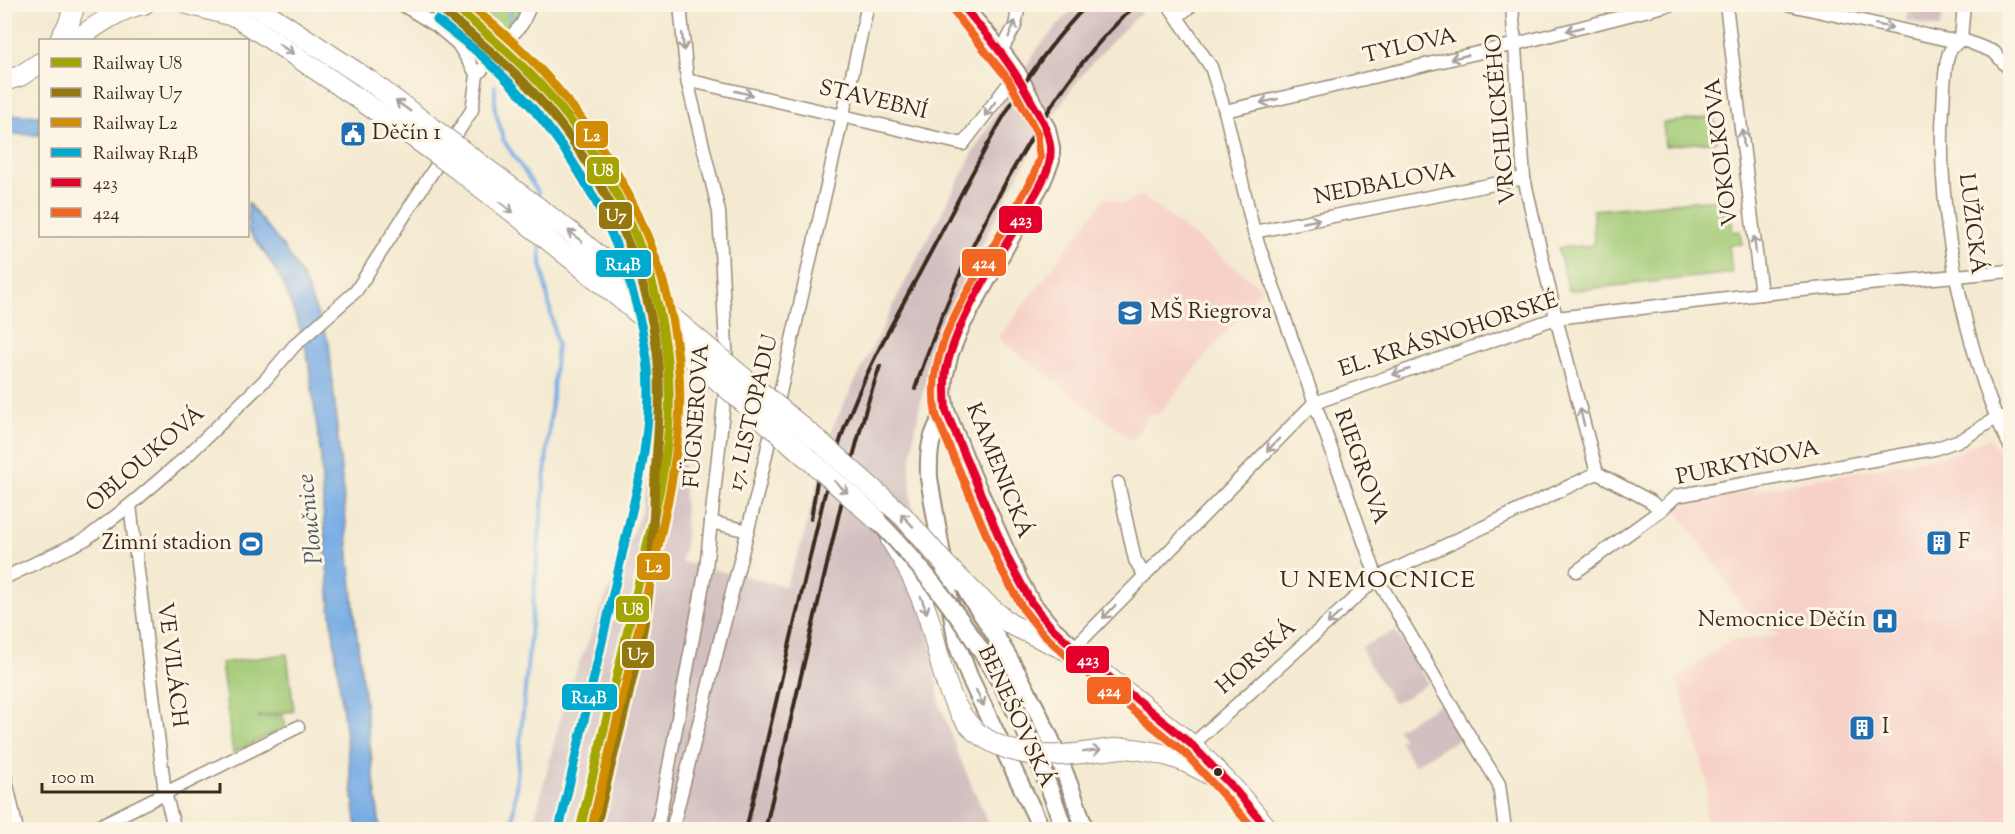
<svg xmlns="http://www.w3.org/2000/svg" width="2015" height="834" font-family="'Sorts Mill Goudy',serif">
<rect width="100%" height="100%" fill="#fcf5e5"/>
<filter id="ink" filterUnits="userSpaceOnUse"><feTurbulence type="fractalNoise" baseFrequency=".0167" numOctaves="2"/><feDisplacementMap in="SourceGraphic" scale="12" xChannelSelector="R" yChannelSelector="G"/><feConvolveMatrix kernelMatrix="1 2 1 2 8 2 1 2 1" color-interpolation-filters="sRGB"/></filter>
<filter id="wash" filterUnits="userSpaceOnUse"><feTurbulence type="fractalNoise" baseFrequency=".008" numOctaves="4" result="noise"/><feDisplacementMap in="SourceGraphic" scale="24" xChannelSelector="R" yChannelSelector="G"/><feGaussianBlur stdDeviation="1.35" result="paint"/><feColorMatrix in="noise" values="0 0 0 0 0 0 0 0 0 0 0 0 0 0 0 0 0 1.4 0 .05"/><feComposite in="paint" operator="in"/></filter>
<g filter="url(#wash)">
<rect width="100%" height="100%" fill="#f4ead1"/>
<g fill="#f7d1c8">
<polygon points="1141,195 1262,288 1159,414 1148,415 1133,441 998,338 1106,197 1122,204"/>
<polygon points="1990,438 2010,472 2010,829 1704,829 1707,780 1677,680 1729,641 1780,636 1740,605 1720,570 1676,509 1679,504 1949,455"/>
</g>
<g fill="#d2bfc0">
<polygon points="1909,4 1945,5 1940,28 1906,20"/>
<polygon points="435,5 466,5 493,25 528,57 583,123 604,154 628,198 649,248 669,305 677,345 686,538 681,562 785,586 800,549 833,426 900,292 974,151 1006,96 1038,48 1076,5 1149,5 1119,34 1092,63 1071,89 1040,136 991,226 970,271 933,361 922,395 915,431 910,467 912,518 940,705 958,754 991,829 532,829 567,693 642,510 661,373 659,348 651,310 624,234 601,186 569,133 515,69 482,38"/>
<polygon points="1395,631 1428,683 1409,696 1393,703 1365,657 1361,647"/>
<polygon points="1442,703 1462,737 1414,765 1399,740 1403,738 1397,729"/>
</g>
<g fill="#a1ca75" stroke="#6e7a4a" stroke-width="1.5">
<polygon points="466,5 525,5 511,40"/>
<polygon points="1714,117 1717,141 1665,146 1663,123"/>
<polygon points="1729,198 1733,232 1740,231 1742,244 1729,245 1732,273 1569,291 1558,248 1594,245 1593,210"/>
<polygon points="287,654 294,711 259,716 259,718 283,715 286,727 233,753 221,663"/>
</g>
<g fill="#76abe4" stroke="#586a81" stroke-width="1.5">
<polygon points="4,114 40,116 40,135 5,134"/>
<polygon points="248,203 285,249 303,278 329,343 355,619 380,829 357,829 330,606 323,506 321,458 309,366 304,339 283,283 267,256 248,230"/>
</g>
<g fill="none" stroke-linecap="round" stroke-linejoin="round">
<g stroke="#76abe4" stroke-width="4">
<polyline points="509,4 511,22"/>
<polyline points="495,86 495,110 504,141 538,192 538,200"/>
<polyline points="512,830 557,345 541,263 540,243"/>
</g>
</g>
</g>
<g filter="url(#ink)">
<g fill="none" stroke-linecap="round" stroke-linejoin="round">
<g stroke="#988a78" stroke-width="15">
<g id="street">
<polyline points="401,4 437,26 458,44 477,75"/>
<polyline points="680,4 687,80 719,212 727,366"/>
<polyline points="1168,4 1211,67 1225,111 1254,232 1377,578 1458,717 1499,784 1505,830"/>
<polyline points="1512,4 1524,178 1556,318 1597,473"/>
<polyline points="1726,4 1761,294"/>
<polyline points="1786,4 1948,40 1961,39 1994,52 2010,70"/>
<path d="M1964,4L1961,39C1957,43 1951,48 1949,53C1944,65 1944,93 1943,108C1938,181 1949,254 1967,326C1978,367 1990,408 2010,446"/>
<polyline points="1177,17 1193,4"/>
<polyline points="1001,51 1015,26 1019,4"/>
<polyline points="687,80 963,144 1017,73"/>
<polyline points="1225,111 1516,44 1672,4"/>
<polyline points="1254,232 1524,178"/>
<polyline points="1118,483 1135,560 1145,576"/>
<polyline points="130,505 165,793 175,830"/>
<polyline points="711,522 748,531"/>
<polyline points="1577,571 1661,510"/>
<polyline points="4,578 86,539 130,505 186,457 266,379 294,346 356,291 472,110 477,75 522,24 531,4"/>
<polyline points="1074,648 1314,403 1556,318 1761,294 2010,271"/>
<polyline points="1192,745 1377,578 1597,473 1650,501 1661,510 1676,496 1934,449 1963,439 1996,418 2010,416"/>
<polyline points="4,771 17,830"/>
<polyline points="91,830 298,727"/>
<polyline points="657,830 706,568 726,383"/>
<polyline points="672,830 758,490 868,4"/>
</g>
</g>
<g stroke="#988a78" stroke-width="20">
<g id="secondary">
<polyline points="961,4 1001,51 1017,73 1047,129 1051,148 1051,160 1042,182 961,326 950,353 944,378 943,394 946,411 972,475 1019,580 1031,602 1051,627 1080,653"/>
<path d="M946,411C930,435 928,449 929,478L957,644L969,676L1042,830"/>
<path d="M968,594C1019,667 1058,744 1085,830"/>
<path d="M1002,685C1027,732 1048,779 1064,830"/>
</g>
</g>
<g stroke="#988a78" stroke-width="22">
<g id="primary">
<polyline points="188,4 237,17"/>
<polyline points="60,40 69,23 75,4"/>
<path d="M75,40C97,26 117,9 144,4"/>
<polyline points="4,81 20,76 40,63"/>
<path d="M891,540C907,564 920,591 929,619C941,659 944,702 976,732"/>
<polyline points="945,564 975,594 1010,624 1087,660 1174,731 1192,745 1235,790 1269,830"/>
<path d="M1124,748C1159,751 1183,758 1214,777"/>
</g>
</g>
<use href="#street" stroke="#fff" stroke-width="12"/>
<use href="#secondary" stroke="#fff" stroke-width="16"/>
<use href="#primary" stroke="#fff" stroke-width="20"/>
<g stroke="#3b2a1e" stroke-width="4">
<path d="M915,389C939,317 970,247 1007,180C1043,116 1081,54 1137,4"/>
<polyline points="811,519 822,450"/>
<path d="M746,830L824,497C832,468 839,439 851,411C874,353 906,299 935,244C980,159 1019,74 1088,4"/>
<polyline points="765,830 847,479 867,405 880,366"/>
</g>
<g stroke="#988a78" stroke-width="20" stroke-linecap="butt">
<path id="secondary-bridge" d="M875,518C925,569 967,624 1002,685"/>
</g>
<g stroke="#988a78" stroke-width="22" stroke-linecap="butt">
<g id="primary-bridge">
<polyline points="253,4 367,79 569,231 821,443 903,516 945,564"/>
<path d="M237,17C312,67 388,117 461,172C604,281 741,398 875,518"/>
<path d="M976,732C1025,768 1069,753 1124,748"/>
</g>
</g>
<use href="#secondary-bridge" stroke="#fff" stroke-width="16"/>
<use href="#primary-bridge" stroke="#fff" stroke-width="20"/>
<g stroke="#fcf5e5" stroke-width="12">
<path id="bus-1" d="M961,4C990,38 1012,64 1033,104C1041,117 1048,130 1050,145C1054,169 1036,192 1025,212C998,259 957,317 946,370C944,384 945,397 946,411L1009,561L1031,602L1051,627L1074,648L1192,745L1235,790L1269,830"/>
</g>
<g stroke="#fcf5e5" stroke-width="12">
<path id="bus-2" d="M953,11L1008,79L1037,133L1040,158L1033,177C1017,205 1001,233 985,261C958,308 925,359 936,415L999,565L1023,609L1043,634L1067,656L1185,753L1255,830"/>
</g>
<use href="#bus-1" stroke="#e4002b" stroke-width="8"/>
<use href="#bus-2" stroke="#f26522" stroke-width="8"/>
<g stroke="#fcf5e5" stroke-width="14">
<path id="rail-1" d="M451,4C482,29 512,54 539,83C622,173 674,297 669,419C667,471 652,522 641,572C622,658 600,744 580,830"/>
</g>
<g stroke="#fcf5e5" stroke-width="14">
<path id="rail-2" d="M444,12C470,33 495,54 519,77C591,150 645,251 657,353C662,394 658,435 655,475C653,523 653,572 645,620C632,690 612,758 596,828"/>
</g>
<g stroke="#fcf5e5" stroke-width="14">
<path id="rail-3" d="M468,4C496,27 524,50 548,78C631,171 687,295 679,421C676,472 663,523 652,573C632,659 611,744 591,830"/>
</g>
<g stroke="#fcf5e5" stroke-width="14">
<path id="rail-4" d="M437,20C452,33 469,44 483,57C570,136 631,242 647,359C652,397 647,438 640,476L560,825"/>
</g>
<use href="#rail-1" stroke="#a4a502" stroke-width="9"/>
<use href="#rail-2" stroke="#947710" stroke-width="9"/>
<use href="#rail-3" stroke="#d18d06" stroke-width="9"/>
<use href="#rail-4" stroke="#00a9ce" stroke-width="9"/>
</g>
<defs><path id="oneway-shaft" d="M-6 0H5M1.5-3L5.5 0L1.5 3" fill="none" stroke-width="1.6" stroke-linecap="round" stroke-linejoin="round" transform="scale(1.5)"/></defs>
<g stroke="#a79f9a">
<use href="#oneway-shaft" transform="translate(1884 26) rotate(12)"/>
<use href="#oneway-shaft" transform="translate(1012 29) rotate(-67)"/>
<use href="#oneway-shaft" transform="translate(1575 29) rotate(166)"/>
<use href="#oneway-shaft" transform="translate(683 42) rotate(84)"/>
<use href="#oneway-shaft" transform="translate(286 49) rotate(34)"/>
<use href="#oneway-shaft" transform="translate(1459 57) rotate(167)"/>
<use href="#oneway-shaft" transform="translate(744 93) rotate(13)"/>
<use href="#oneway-shaft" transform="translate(1269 101) rotate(167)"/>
<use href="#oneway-shaft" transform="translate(403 106) rotate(-144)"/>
<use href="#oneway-shaft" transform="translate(990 109) rotate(127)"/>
<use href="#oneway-shaft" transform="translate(1743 138) rotate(-96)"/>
<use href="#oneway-shaft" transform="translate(506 207) rotate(38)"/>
<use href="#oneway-shaft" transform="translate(1311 221) rotate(-11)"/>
<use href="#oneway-shaft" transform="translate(575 236) rotate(-141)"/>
<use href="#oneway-shaft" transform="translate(1755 245) rotate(-97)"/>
<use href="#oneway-shaft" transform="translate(1401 372) rotate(161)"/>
<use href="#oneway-shaft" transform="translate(1582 417) rotate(-105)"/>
<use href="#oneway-shaft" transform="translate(1273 445) rotate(134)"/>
<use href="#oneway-shaft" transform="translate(841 487) rotate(42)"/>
<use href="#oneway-shaft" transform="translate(907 520) rotate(-133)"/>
<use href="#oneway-shaft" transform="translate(924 605) rotate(70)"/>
<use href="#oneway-shaft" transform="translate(1109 612) rotate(134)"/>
<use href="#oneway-shaft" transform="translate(1334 618) rotate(138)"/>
<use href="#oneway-shaft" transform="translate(980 698) rotate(64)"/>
<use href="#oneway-shaft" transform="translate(1092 751) rotate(-7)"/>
</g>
</g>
<defs>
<g id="civic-square" transform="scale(1.35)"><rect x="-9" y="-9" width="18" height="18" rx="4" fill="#1f6fb2" stroke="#fcf5e5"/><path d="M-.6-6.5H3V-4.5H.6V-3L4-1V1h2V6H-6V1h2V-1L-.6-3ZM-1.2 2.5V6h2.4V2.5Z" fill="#fff"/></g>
<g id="school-square" transform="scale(1.35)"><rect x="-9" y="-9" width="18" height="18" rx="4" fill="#1f6fb2" stroke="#fcf5e5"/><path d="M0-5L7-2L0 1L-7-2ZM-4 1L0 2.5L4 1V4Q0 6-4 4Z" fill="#fff"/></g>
<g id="building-square" transform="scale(1.35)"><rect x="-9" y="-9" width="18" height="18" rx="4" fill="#1f6fb2" stroke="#fcf5e5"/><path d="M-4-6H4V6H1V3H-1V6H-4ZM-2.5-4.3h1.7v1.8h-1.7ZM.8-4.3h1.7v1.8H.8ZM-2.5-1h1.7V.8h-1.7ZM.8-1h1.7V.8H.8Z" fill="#fff"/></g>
<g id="stadium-square" transform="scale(1.35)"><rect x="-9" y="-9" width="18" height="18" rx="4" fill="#1f6fb2" stroke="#fcf5e5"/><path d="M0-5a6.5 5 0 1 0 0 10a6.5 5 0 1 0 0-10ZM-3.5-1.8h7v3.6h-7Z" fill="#fff"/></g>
<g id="hospital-square" transform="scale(1.35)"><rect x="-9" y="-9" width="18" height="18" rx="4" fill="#1f6fb2" stroke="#fcf5e5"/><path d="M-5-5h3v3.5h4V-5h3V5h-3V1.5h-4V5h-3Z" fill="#fff"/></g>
</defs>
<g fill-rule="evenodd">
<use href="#civic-square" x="353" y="134"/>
<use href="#school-square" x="1130" y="313"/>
<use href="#building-square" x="1939" y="543"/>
<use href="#stadium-square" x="251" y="544"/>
<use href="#hospital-square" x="1885" y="621"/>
<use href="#building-square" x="1862" y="728"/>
</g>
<circle fill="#3b2a1e" stroke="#fcf5e5" stroke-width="2" cx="1218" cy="772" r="5"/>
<g text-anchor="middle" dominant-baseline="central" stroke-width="6" stroke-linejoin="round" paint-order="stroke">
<g font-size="22" fill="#3b2a1e" stroke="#fcf5e5">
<text transform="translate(1410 47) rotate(-13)">TYLOVA</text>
<text transform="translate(873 101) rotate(13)">STAVEBNÍ</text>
<text transform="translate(1502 119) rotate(-95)">VRCHLICKÉHO</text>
<text transform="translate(1723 152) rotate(-97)">VOKOLKOVA</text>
<text transform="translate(1385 185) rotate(-11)">NEDBALOVA</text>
<text transform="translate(1971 224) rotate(83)">LUŽICKÁ</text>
<text transform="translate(1449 336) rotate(-18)">EL. KRÁSNOHORSKÉ</text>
<text transform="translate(754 413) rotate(-77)">17. LISTOPADU</text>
<text transform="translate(698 416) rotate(-86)">FÜGNEROVA</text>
<text transform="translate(146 460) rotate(-41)">OBLOUKOVÁ</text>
<text transform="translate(1748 464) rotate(-12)">PURKYŇOVA</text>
<text transform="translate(1360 467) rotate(70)">RIEGROVA</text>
<text transform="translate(998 471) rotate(68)">KAMENICKÁ</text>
<text transform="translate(1257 658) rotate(-42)">HORSKÁ</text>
<text transform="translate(171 665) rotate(83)">VE VILÁCH</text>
<text transform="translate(1015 717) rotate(65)">BENEŠOVSKÁ</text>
</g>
<g font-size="22" fill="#3b2a1e" stroke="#fcf5e5" text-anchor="start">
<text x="372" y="134">Děčín 1</text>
<text x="1150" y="313">MŠ Riegrova</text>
<text x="1958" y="543">F</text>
<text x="232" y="544" text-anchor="end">Zimní stadion</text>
<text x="1866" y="621" text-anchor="end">Nemocnice Děčín</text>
<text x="1882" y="728">I</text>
</g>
<g font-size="24" font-style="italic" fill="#505763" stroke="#fcf5e5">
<text transform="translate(311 519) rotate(-96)">Ploučnice</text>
</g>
<g font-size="24" letter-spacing="1.5" fill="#3b2a1e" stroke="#fcf5e5">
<text x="1378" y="581">U NEMOCNICE</text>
</g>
</g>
<g stroke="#fcf5e5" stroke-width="2">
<rect x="575" y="120" width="34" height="29" rx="6" fill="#d18d06"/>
<rect x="586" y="156" width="34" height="29" rx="6" fill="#a4a502"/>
<rect x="598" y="201" width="35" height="29" rx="6" fill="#947710"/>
<rect x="998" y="205" width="45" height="29" rx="6" fill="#e4002b"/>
<rect x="961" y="248" width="46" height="29" rx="6" fill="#f26522"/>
<rect x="595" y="249" width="57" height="29" rx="6" fill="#00a9ce"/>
<rect x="636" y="552" width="35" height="29" rx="6" fill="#d18d06"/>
<rect x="615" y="595" width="35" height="28" rx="6" fill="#a4a502"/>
<rect x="621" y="640" width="34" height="29" rx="6" fill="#947710"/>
<rect x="1065" y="645" width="45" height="29" rx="6" fill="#e4002b"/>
<rect x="1086" y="676" width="46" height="29" rx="6" fill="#f26522"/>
<rect x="561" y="683" width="57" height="28" rx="6" fill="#00a9ce"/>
</g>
<g font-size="16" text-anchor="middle" font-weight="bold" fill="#fff">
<text x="592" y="141">L2</text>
<text x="603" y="176">U8</text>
<text x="616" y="221">U7</text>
<text x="1021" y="225">423</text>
<text x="984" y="268">424</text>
<text x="623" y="270">R14B</text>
<text x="654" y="572">L2</text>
<text x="633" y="615">U8</text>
<text x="638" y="660">U7</text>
<text x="1088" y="665">423</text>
<text x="1109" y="696">424</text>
<text x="589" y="703">R14B</text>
</g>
<rect width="2015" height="834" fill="none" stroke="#fcf5e5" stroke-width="24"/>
<rect x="39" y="39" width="210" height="198" fill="#fcf5e5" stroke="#afa495" stroke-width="1.5"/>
<rect x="51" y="58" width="30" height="9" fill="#a4a502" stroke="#afa495" stroke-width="1.5"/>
<text x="93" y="69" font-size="18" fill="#3b2a1e">Railway U8</text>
<rect x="51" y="88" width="30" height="9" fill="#947710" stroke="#afa495" stroke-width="1.5"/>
<text x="93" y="99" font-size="18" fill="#3b2a1e">Railway U7</text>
<rect x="51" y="118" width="30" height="9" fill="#d18d06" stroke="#afa495" stroke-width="1.5"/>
<text x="93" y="129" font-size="18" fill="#3b2a1e">Railway L2</text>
<rect x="51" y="148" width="30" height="9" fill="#00a9ce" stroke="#afa495" stroke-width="1.5"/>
<text x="93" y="159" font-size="18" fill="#3b2a1e">Railway R14B</text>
<rect x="51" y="178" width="30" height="9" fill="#e4002b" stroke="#afa495" stroke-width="1.5"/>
<text x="93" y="189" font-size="18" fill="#3b2a1e">423</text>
<rect x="51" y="208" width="30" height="9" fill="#f26522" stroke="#afa495" stroke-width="1.5"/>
<text x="93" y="219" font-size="18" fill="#3b2a1e">424</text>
<path d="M42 783v9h178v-9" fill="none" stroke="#3b2a1e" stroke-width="3"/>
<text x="51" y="783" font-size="18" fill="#3b2a1e" stroke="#fcf5e5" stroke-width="4.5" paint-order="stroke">100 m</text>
</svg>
